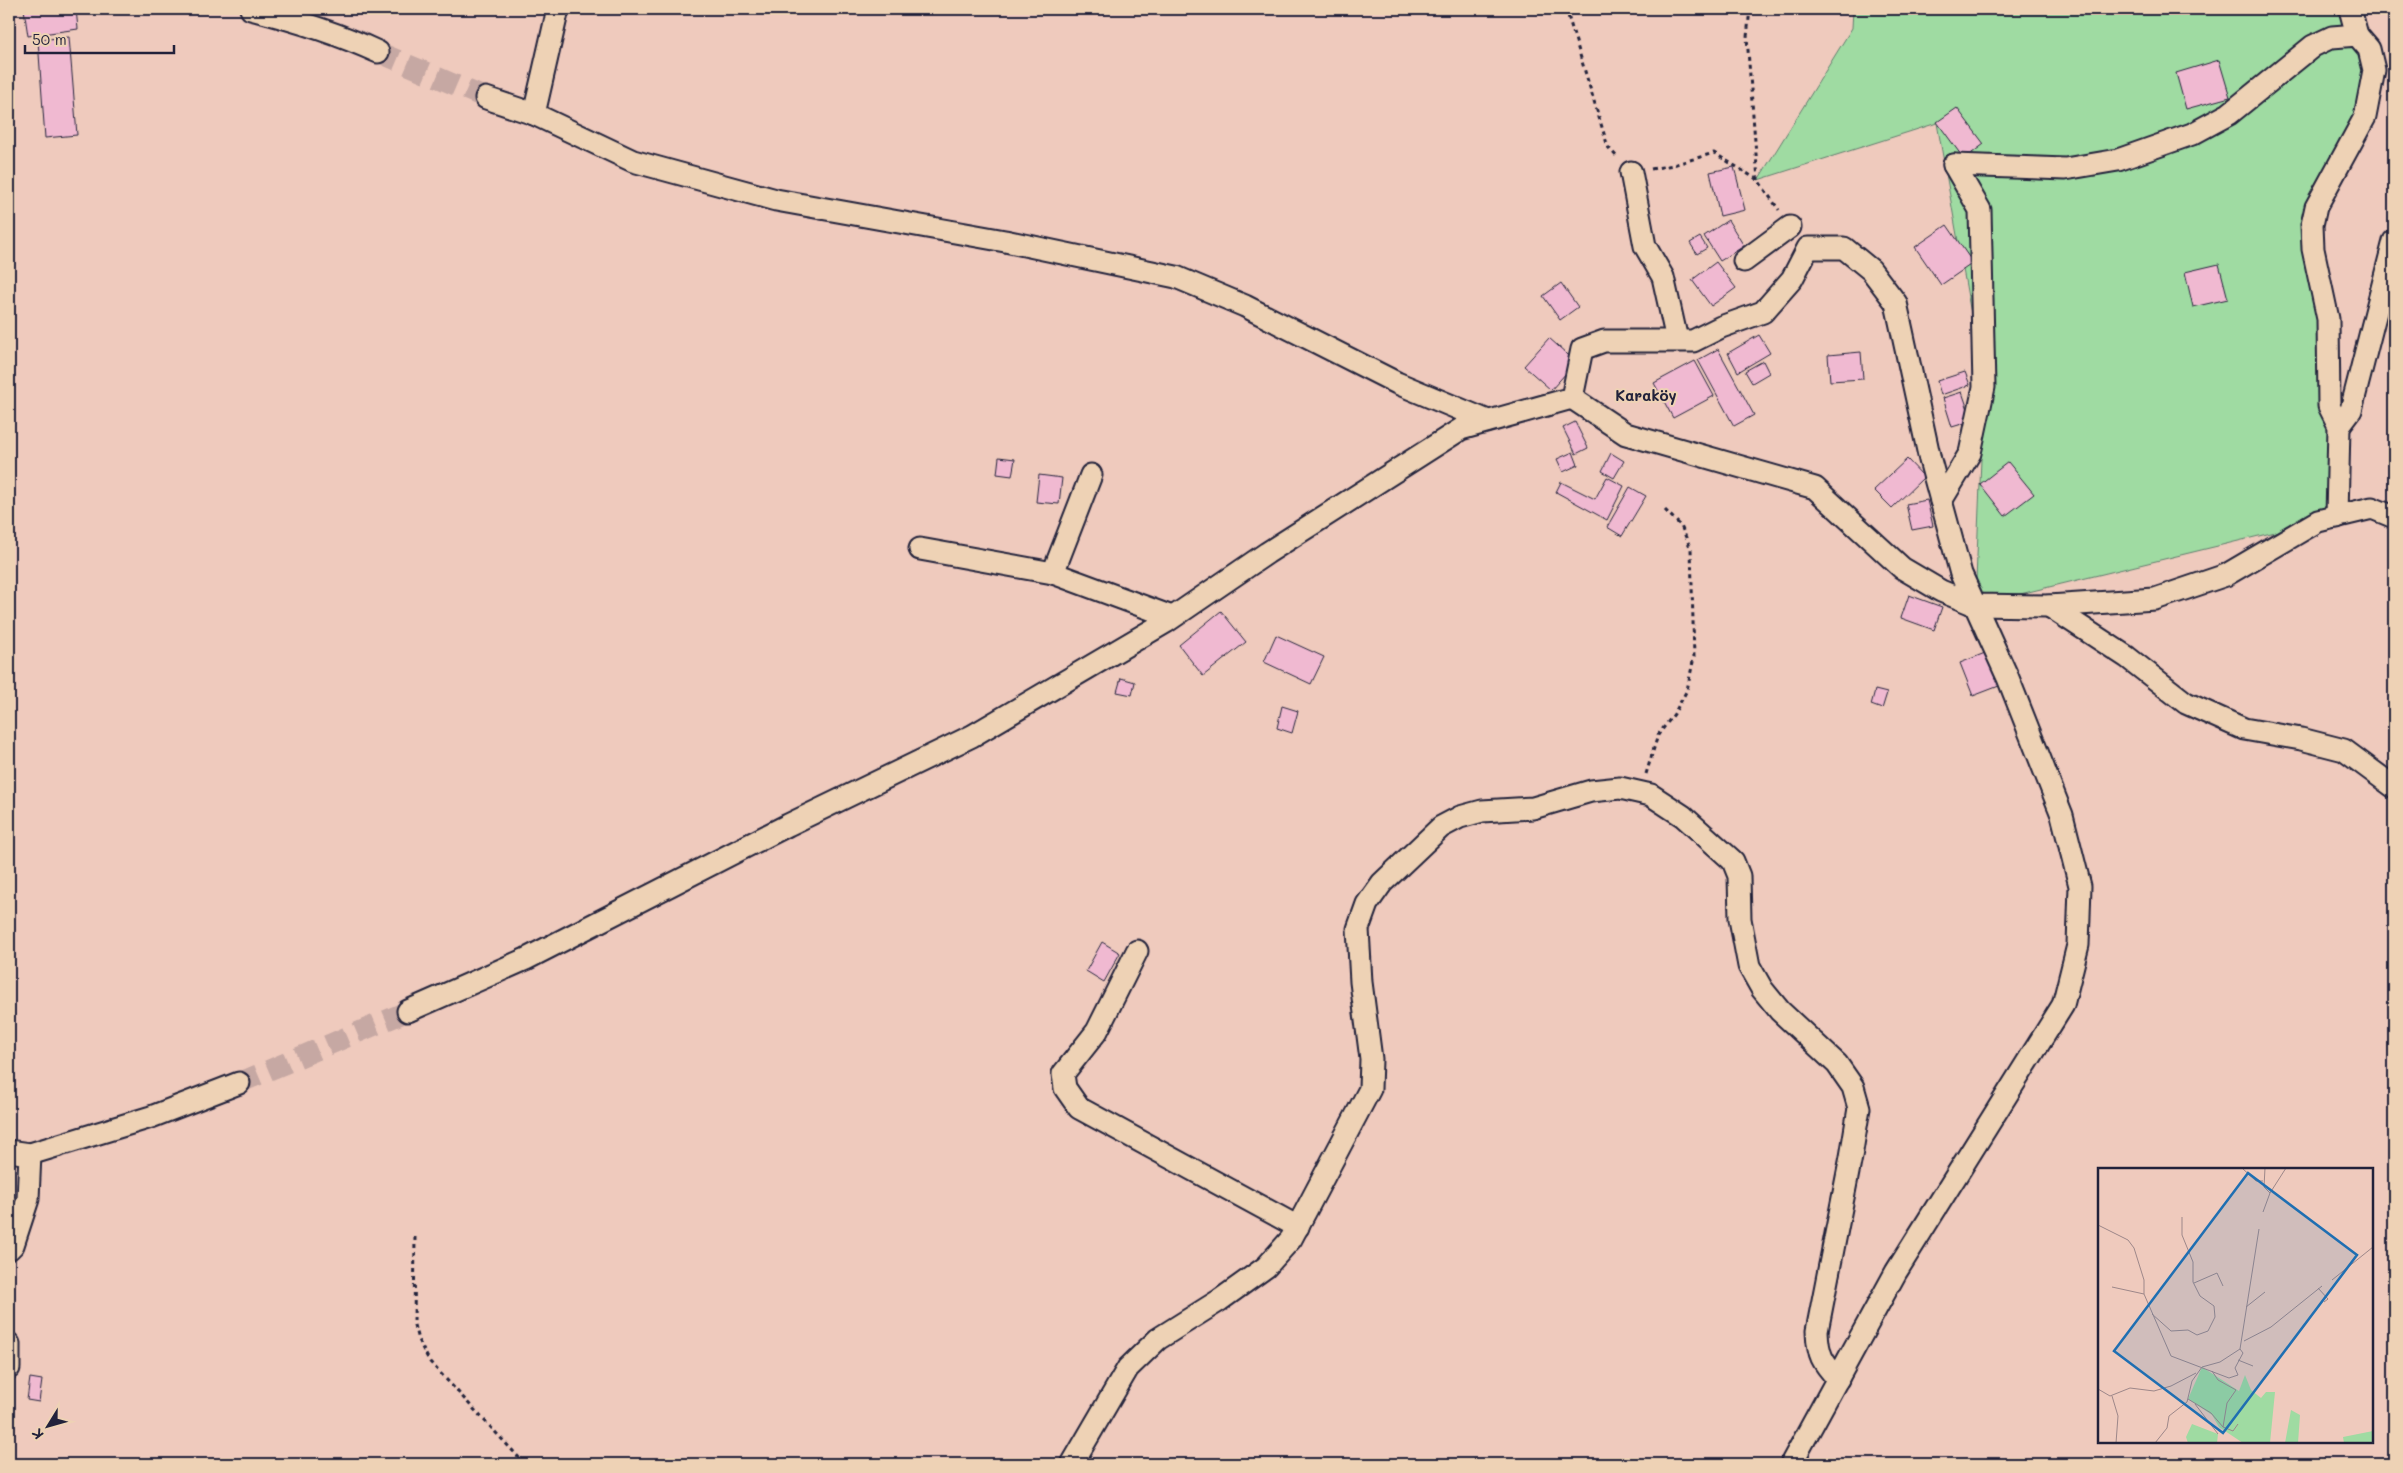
<svg xmlns="http://www.w3.org/2000/svg" width="2403" height="1473" font-family="Mali,sans-serif">
<rect width="100%" height="100%" fill="#efcabd"/>
<filter id="ink" filterUnits="userSpaceOnUse"><feTurbulence type="fractalNoise" baseFrequency=".02" numOctaves="2"/><feDisplacementMap in="SourceGraphic" scale="10" xChannelSelector="R" yChannelSelector="G"/><feConvolveMatrix kernelMatrix="1 2 1 2 8 2 1 2 1" color-interpolation-filters="sRGB"/></filter>
<g filter="url(#ink)">
<polygon fill="#9fdba2" stroke="#607e6e" points="1853,9 2363,9 2374,70 2316,208 2337,517 1975,605 1984,387 1937,123 1758,180 1852,28"/>
<g fill="#f0b9d1" stroke="#22223b">
<polygon points="24,9 76,9 78,29 28,36"/>
<polygon points="69,37 77,135 45,138 38,40"/>
<polygon points="2219,60 2230,97 2186,109 2176,73"/>
<polygon points="1957,108 1984,144 1964,159 1937,122"/>
<polygon points="1734,167 1745,210 1720,216 1710,172"/>
<polygon points="1728,220 1744,246 1720,261 1704,236"/>
<polygon points="1947,225 1973,263 1941,285 1915,247"/>
<polygon points="1700,237 1707,248 1697,254 1690,243"/>
<polygon points="1716,262 1736,288 1711,306 1692,280"/>
<polygon points="2219,264 2228,299 2193,307 2185,272"/>
<polygon points="1561,283 1578,307 1560,320 1543,296"/>
<polygon points="1759,335 1770,353 1738,372 1728,353"/>
<polygon points="1549,338 1576,362 1551,390 1524,366"/>
<polygon points="1718,349 1754,415 1734,426 1698,360"/>
<polygon points="1861,352 1863,379 1830,381 1828,355"/>
<polygon points="1695,361 1714,396 1673,418 1654,383"/>
<polygon points="1763,361 1769,373 1752,383 1745,371"/>
<polygon points="1965,372 1970,385 1941,395 1937,381"/>
<polygon points="1962,392 1972,421 1952,427 1943,398"/>
<polygon points="1575,422 1588,448 1576,454 1563,428"/>
<polygon points="1573,452 1578,465 1563,472 1557,459"/>
<polygon points="1611,453 1624,461 1614,478 1602,471"/>
<polygon points="999,457 1015,459 1012,476 997,474"/>
<polygon points="1907,459 1924,477 1892,508 1874,490"/>
<polygon points="2008,462 2034,494 2005,516 1980,484"/>
<polygon points="1039,475 1062,478 1059,504 1036,502"/>
<polygon points="1607,477 1624,486 1607,520 1556,492 1561,482 1595,499"/>
<polygon points="1630,487 1646,496 1622,536 1607,527"/>
<polygon points="1927,500 1933,526 1912,530 1906,504"/>
<polygon points="1909,595 1942,607 1934,630 1901,618"/>
<polygon points="1221,611 1246,642 1203,676 1179,645"/>
<polygon points="1276,635 1324,657 1311,684 1264,662"/>
<polygon points="1985,653 1999,686 1973,696 1960,663"/>
<polygon points="1121,678 1135,682 1132,695 1117,692"/>
<polygon points="1875,690 1887,693 1882,709 1871,705"/>
<polygon points="1282,706 1298,711 1292,733 1277,728"/>
<polygon points="1102,942 1120,953 1104,982 1086,971"/>
<polygon points="30,1378 42,1380 39,1402 27,1400"/>
</g>
<g fill="none" stroke-linecap="round" stroke-linejoin="round">
<g stroke="#c6a8a3" stroke-width="21" stroke-dasharray="21 11" stroke-linecap="butt">
<polyline points="378,52 486,98"/>
<polyline points="239,1083 408,1011"/>
</g>
<g stroke="#22223b" stroke-width="25">
<g id="minor">
<path d="M251,9C295,20 337,33 378,52"/>
<polyline points="2350,9 2357,35"/>
<polyline points="486,98 534,114 633,161 776,200 1005,241 1176,277 1245,306 1397,383 1488,421"/>
<polyline points="534,114 558,9"/>
<polyline points="1954,165 2065,169 2118,160 2192,134 2229,114 2313,46 2332,37 2357,35 2369,49 2374,70 2365,117 2316,207 2312,225 2313,249 2328,319 2329,406 2339,426 2337,517"/>
<polyline points="1631,172 1645,246 1663,277 1677,340"/>
<polyline points="1744,261 1790,227"/>
<polyline points="1572,398 1626,434 1815,488 1902,568 1941,591 1975,605 2049,606 2155,599 2226,575 2318,521 2372,508 2394,517"/>
<polyline points="2339,426 2351,410 2394,241"/>
<polyline points="1941,501 1970,453 1984,387 1980,210 1954,165"/>
<polyline points="920,549 1053,573 1172,617"/>
<polyline points="1053,573 1091,475"/>
<polyline points="2049,606 2127,657 2186,703 2244,729 2301,739 2344,750 2394,787"/>
<polyline points="1137,951 1097,1031 1063,1074 1065,1088 1079,1108 1298,1227"/>
<polyline points="408,1011 526,959 788,825 972,736 1166,622 1267,553 1461,429 1572,398 1582,349 1604,341 1693,341 1721,327 1763,312 1792,279 1808,248 1844,248 1871,270 1896,303 1930,460 1961,574 2008,678 2062,815 2080,886 2078,945 2063,1005 1896,1272 1791,1464"/>
<polyline points="9,1151 30,1154 151,1117 239,1083"/>
<polyline points="9,1249 13,1245 28,1199 30,1154"/>
<polyline points="9,1344 9,1368"/>
<path d="M1072,1464L1128,1368L1158,1339L1220,1300L1266,1267L1291,1239L1370,1089L1371,1059L1361,982L1358,929L1367,904L1382,883L1441,827L1460,817L1482,811L1533,808L1591,791L1620,788L1651,795L1683,816L1733,861L1739,876L1740,919L1749,966L1762,989L1780,1011L1837,1064L1853,1087L1859,1108L1851,1157L1817,1331C1818,1355 1822,1362 1838,1379"/>
</g>
</g>
<g stroke="#22223b" stroke-width="3" stroke-dasharray="4 4" stroke-linecap="butt">
<polyline points="1566,9 1608,147 1618,158"/>
<polyline points="1750,9 1747,37 1758,180"/>
<polyline points="1651,169 1673,165 1714,153 1758,180 1779,210"/>
<polyline points="1646,774 1658,735 1674,714 1687,690 1694,657 1691,549 1681,526 1663,508"/>
<polyline points="415,1237 414,1325 418,1340 430,1362 525,1464"/>
</g>
<use href="#minor" stroke="#eed2b5" stroke-width="21"/>
</g>
</g>
<g text-anchor="middle" dominant-baseline="central" stroke-width="4" stroke-linejoin="round" paint-order="stroke">
<g font-size="15" font-weight="bold" fill="#22223b" stroke="#eed2b5">
<text x="1646" y="395">Karaköy</text>
</g>
</g>
<g transform="translate(2098 1168)">
<rect width="275" height="275" fill="#efcabd"/>
<path d="M104,199L141,223L147,207L153,222L163,230L168,224H177L172,275H145L121,259L114,247L90,231ZM193,242L202,247L200,275H187ZM94,256L120,266L119,275H90L88,269ZM275,263V275H246L245,269Z" fill="#9fdba2"/>
<path fill="none" stroke="#9d8789" stroke-width="1" d="M144,0L158,13H165M167,0L166,19L172,25M165,44L172,25L188,0M0,57L30,72L36,80L46,112V126L73,188L131,210L140,207L137,200L145,185L142,181L161,61M234,112L275,79M96,115L119,105L125,118M14,119L46,126M220,120L230,131L226,134M148,139L167,124M54,146L73,163L90,162L99,167L110,163L117,149L116,138L102,128L95,114V94L84,67V49M146,173L173,159L224,118M140,192L155,198M0,221L12,228L32,220L56,223L73,218L98,205M14,228L20,248L18,275M90,231L113,245L125,259L129,235L138,222L120,212L114,203M97,236L120,266M125,259L135,263L140,256M57,275L69,260L71,248L89,234L94,213L104,199L122,194L142,181"/>
<path fill="#1f6fb2" fill-opacity="0.15" stroke="#1f6fb2" stroke-width="2.5" d="M150,5L259,87L125,265L16,183Z"/>
<rect width="275" height="275" fill="none" stroke="#22223b" stroke-width="2.5"/>
</g>
<rect width="2403" height="1473" fill="none" stroke="#eed2b5" stroke-width="30"/>
<rect x="15" y="15" width="2373" height="1443" fill="none" stroke="#22223b" stroke-width="2" filter="url(#ink)"/>
<g transform="translate(48 1426) rotate(233)" stroke="#eed2b5" stroke-width="4" paint-order="stroke">
<path d="M0-4L9 19L0 12L-9 19Z" fill="#22223b"/>
<text y="-8" font-size="14" font-weight="bold" text-anchor="middle" fill="#22223b">K</text>
</g>
<path d="M25 45v8h149v-8" fill="none" stroke="#22223b" stroke-width="2.5"/>
<text x="32" y="45" font-size="15" fill="#22223b" stroke="#eed2b5" stroke-width="4" paint-order="stroke">50 m</text>
</svg>
